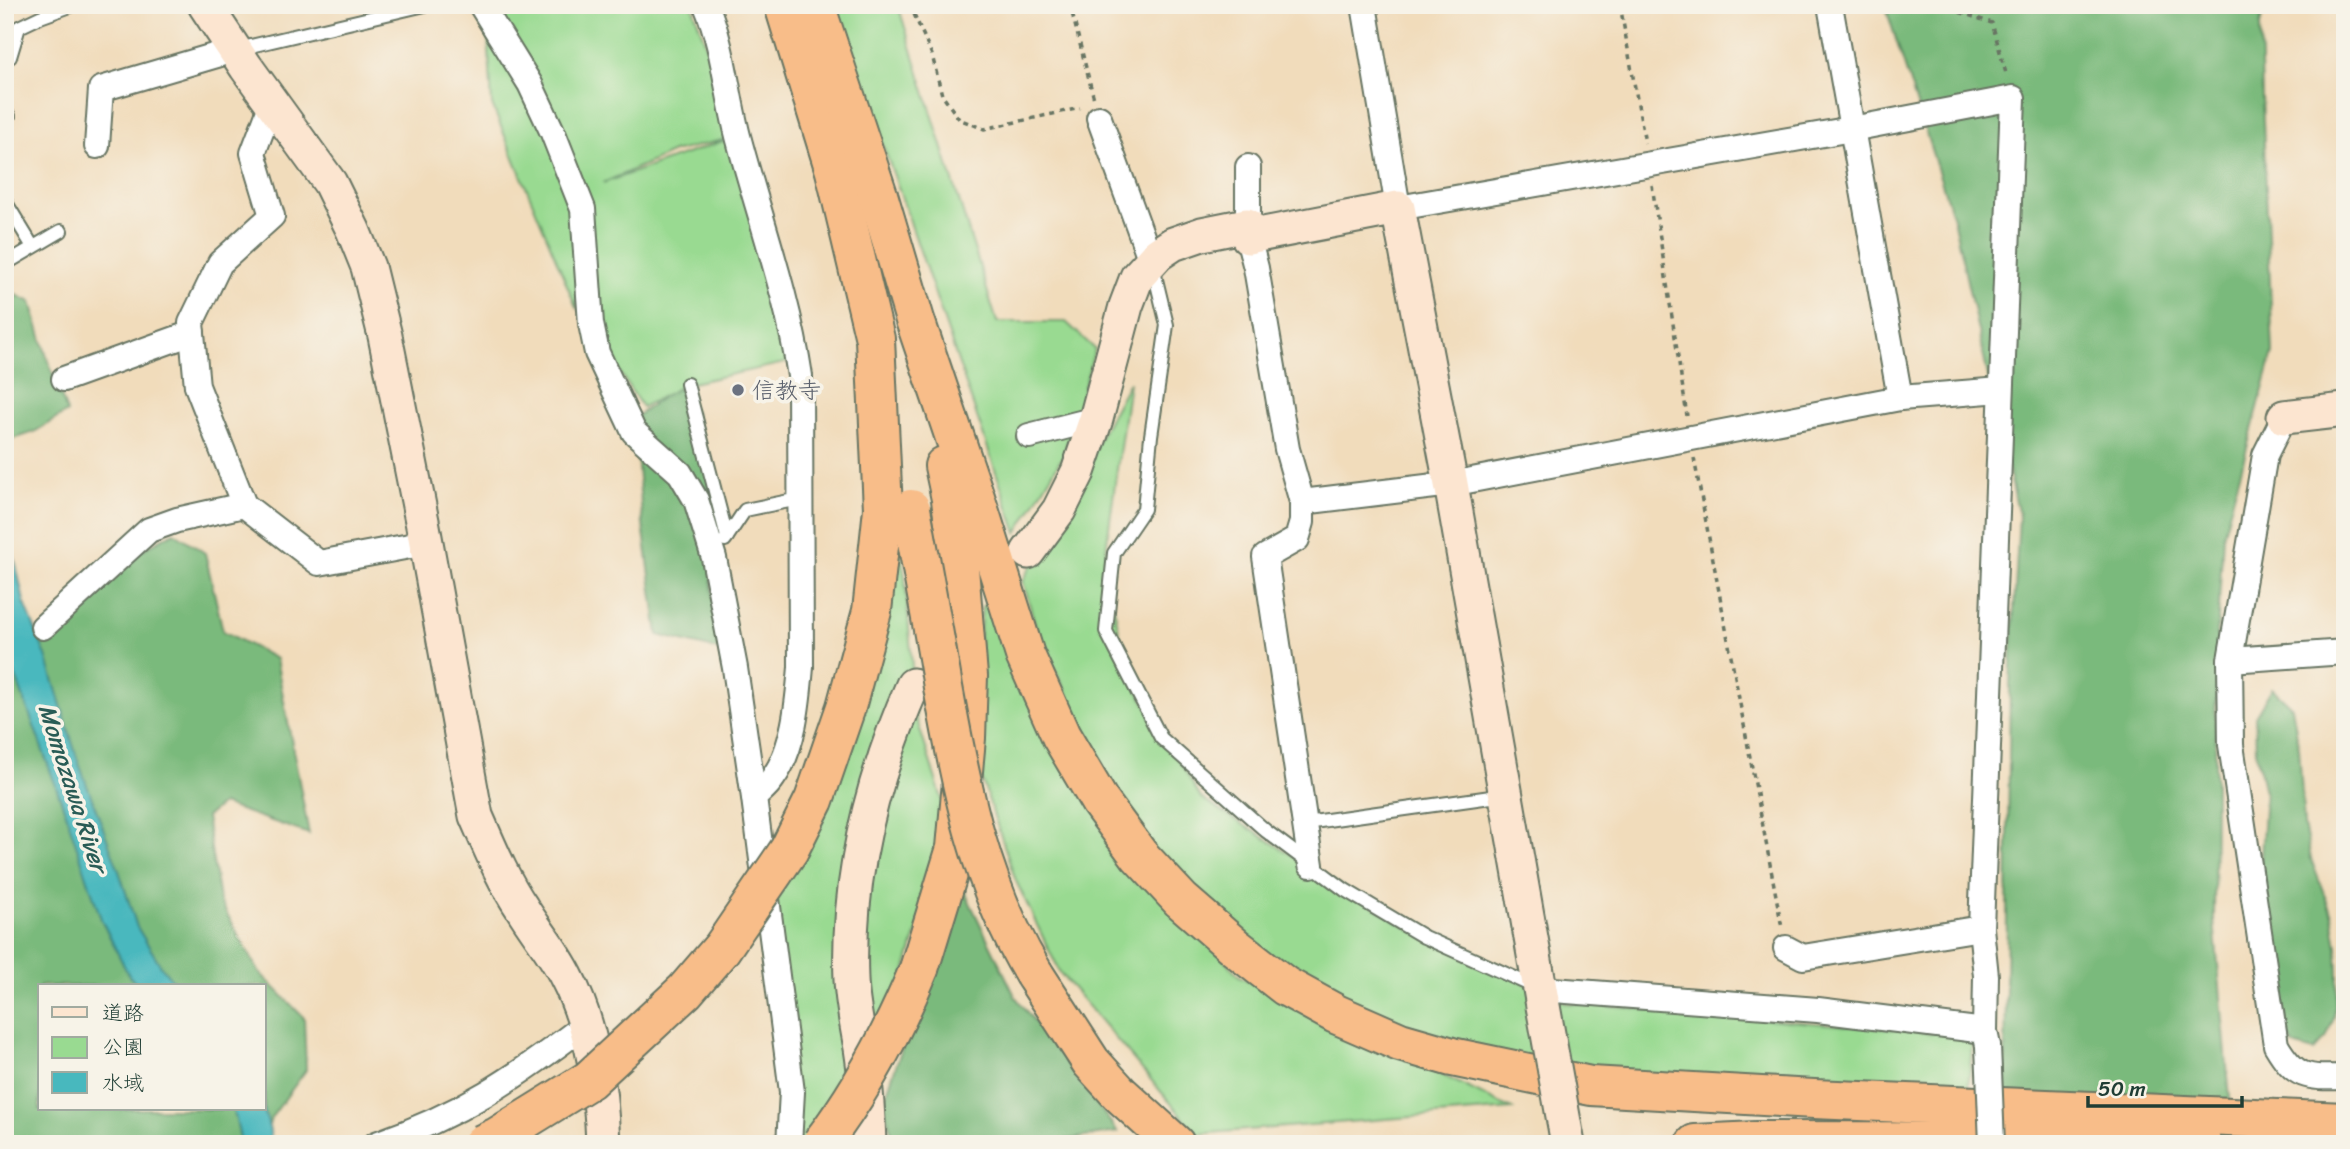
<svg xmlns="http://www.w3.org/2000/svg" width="2350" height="1149" font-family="Sriracha,'Klee One',sans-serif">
<rect width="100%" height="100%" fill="#f7f3e8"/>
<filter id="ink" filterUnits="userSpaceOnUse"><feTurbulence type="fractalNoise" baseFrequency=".0143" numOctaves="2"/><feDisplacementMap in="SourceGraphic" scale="14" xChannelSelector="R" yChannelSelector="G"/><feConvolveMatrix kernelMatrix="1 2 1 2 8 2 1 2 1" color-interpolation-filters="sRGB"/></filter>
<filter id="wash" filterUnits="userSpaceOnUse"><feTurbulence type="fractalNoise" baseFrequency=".00686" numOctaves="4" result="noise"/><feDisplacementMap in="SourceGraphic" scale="28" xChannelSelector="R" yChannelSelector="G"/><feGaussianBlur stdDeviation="1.57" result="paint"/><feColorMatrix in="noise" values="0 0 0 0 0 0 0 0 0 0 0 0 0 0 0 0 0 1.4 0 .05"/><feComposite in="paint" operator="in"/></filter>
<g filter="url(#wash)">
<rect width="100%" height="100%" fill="#f1dcbb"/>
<g fill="#99da91" stroke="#5c8c62" stroke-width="2" fill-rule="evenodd">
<path d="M472,5H692L738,136L789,362L687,384L642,407L593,332L586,198L577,309L492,105L488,35ZM726,139V140L603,183L673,152Z"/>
<polygon points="831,5 898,5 997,322 1066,322 1095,349 1064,454 1017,533 896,181"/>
<polygon points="1129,382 1104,564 1129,675 1201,798 1405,926 1567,1003 1973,1036 1968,1088 1580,1080 1427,1040 1252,960 1134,829 1038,635 1023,581"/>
<polygon points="897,530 905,578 916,717 949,821 899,993 806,1144 792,1144 773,904"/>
<polygon points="998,603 1163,890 1239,976 1512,1109 1197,1134 1060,973 1016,881 982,780 973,714 982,606"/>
</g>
<g fill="#7aba7b" stroke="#4c7c58" stroke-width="2" fill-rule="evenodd">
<polygon points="1885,5 2264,5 2260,26 2262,97 2273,353 2223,536 2216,653 2214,920 2234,1144 2004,1144 2010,684 2019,516 1953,218"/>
<polygon points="5,290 31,302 46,354 67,412 34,432 5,442"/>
<polygon points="678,388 694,411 724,527 708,541 718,650 658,635 642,517 634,418 661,398"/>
<path d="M174,532L205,553L223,631L276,659L309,834L222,804L206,817L219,900L259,972L304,1018L306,1070L271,1118L264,1144H5V587L41,639L116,564ZM40,986H264V1109H40Z"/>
<polygon points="2272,688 2292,707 2299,748 2304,825 2311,859 2332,915 2337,946 2338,976 2334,1018 2326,1038 2314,1051 2293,1045 2280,1014 2265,927 2261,858 2265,792 2256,753 2255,716"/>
<polygon points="959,880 1015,996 1118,1132 1038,1144 895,1144 883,1104"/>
</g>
<g fill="#48b8be" stroke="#347a79" stroke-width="2">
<polygon points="5,338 8,367 8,464 13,552 24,601 46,656 78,761 119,871 137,927 161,966 177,986 139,986 129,976 101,919 65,811 5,647"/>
<polygon points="232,1109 264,1109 270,1131 271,1144 241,1144 236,1119"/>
</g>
</g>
<g filter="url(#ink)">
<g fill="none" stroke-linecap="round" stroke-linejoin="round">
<g stroke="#687563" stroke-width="16">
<g id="lane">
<polyline points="238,49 425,5"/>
<polyline points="5,60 10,57 19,27 40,17 73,5"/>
<polyline points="5,119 9,116"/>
<polyline points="5,201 33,247"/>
<polyline points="5,264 61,231"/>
<polyline points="1153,267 1167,325 1151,436 1144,509 1114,553 1106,631 1161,738 1266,831 1345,890 1424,937 1537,988"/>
<polyline points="687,384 727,537"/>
<polyline points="725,540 745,510 799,499"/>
<polyline points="1306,823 1505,795"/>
</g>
</g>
<g stroke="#687563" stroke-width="28">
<g id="street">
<polyline points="481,5 530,84 553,133 583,209 591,324 597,353 634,432 680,473 696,500 714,558 735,668 754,798"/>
<path d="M706,5C724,47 727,96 739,140C760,219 788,296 800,376L801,667C798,702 794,749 773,778C768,786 760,792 754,798L792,1092L789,1144"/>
<polyline points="1364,5 1398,208 1852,129 2013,98 1981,928 1986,976 1985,1031 1988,1046"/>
<polyline points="1830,5 1900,398"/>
<polyline points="272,103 253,153 272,216 220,263 191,323 197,386 244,505 319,563 426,543"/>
<polyline points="1099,118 1151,261"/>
<polyline points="97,146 101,89 234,50"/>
<polyline points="1248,167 1248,237 1256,268 1287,449 1302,502 1302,522 1297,539 1265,557 1311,865"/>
<polyline points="64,379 192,333"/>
<path d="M2284,417L2265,455L2230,660L2231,745L2276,1045C2296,1079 2307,1078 2345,1077"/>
<polyline points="1029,436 1096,419"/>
<polyline points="1302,502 1451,484 1900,398 2001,390"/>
<polyline points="43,627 149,530 177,520 244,505"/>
<polyline points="2230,660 2345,652"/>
<polyline points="1786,948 1803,957 1981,928"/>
<polyline points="1540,989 1818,1010 1985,1031"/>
<path d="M376,1144C459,1116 517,1077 586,1024"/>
</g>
</g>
<g stroke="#687563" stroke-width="37">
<g id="secondary">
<path d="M205,5L246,67L330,183L353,230L368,267L385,336L423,526L476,816C490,848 503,880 522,908C536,931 554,952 566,976C593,1027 601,1087 603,1144"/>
<polyline points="2284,417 2345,410"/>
<polyline points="1028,552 1059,510 1078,472 1096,419 1126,306 1137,277 1158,254 1173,244 1202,234 1247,225 1248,237 1398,208 1451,484 1543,1006"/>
<path d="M869,1144C868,1112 866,1080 861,1048C857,1025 852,1003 851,980C847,878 872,778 913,685"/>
</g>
</g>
<g stroke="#687563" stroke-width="42">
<g id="highway">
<polyline points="784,5 835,171 875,339 883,509"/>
<polyline points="815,5 878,195 915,320 976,500 1025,655 1061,736 1100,802 1139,855 1181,900 1235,947 1285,986 1336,1014 1400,1042 1452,1057 1591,1086 1814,1099 2345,1122"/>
<polyline points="919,969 956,848 966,738 968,676 959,568 951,499 944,466"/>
<polyline points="1034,974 1091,1062 1120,1094 1175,1144"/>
<polyline points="1695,1144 1756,1141 2201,1142"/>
</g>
</g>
<g stroke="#687563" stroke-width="3.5" stroke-dasharray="5 5" stroke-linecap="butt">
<polyline points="910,5 932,55 942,95 959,119 984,129 1080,108"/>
<polyline points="1070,5 1094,99"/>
<polyline points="1620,5 1645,143"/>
<polyline points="1955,5 1956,11 1992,23 2007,77"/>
<polyline points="1652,185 1687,416"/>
<polyline points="1694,458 1782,928"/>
</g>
<use href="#lane" stroke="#fff" stroke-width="12"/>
<use href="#street" stroke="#fff" stroke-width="24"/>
<use href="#secondary" stroke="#fce5d0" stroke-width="33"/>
<use href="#highway" stroke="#f8bd89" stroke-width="38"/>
<g stroke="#687563" stroke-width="28" stroke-linecap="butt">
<polyline id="street-bridge" points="1988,1046 1992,1144"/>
</g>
<g stroke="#687563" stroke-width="37" stroke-linecap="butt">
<polyline id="secondary-bridge" points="1543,1006 1568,1144"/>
</g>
<g stroke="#687563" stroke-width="42" stroke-linecap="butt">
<g id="highway-bridge">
<path d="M911,509C922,568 933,627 943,687C961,787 980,886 1034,974"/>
<polyline points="482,1144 497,1137 589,1080 685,991 722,948 789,850 814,800 846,707 872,611 883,509"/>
<path d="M821,1144C863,1089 893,1032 919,969"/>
</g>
</g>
<use href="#street-bridge" stroke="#fff" stroke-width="24"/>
<use href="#secondary-bridge" stroke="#fce5d0" stroke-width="33"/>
<use href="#highway-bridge" stroke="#f8bd89" stroke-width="38"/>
</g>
</g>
<circle fill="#6b7280" stroke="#f7f3e8" stroke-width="2.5" cx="738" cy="390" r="7"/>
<g text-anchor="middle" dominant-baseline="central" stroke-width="7" stroke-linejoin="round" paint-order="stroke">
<g font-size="23" fill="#5b616d" stroke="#f7f3e8" text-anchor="start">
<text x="752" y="390">信教寺</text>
</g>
<g font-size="24" font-style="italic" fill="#295c56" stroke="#f7f3e8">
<text transform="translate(73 788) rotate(72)">Momozawa River</text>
</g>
</g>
<rect width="2350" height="1149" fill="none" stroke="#f7f3e8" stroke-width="28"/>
<rect x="38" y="984" width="228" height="126" fill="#f7f3e8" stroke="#a1aaa0" stroke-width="2"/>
<rect x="52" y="1007" width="35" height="10" fill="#fce5d0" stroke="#a1aaa0" stroke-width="2"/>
<text x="102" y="1020" font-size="21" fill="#1f3d34">道路</text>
<rect x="52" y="1037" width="35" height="21" fill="#99da91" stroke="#a1aaa0" stroke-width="2"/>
<text x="102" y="1054" font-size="21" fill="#1f3d34">公園</text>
<rect x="52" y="1072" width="35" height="21" fill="#48b8be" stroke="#a1aaa0" stroke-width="2"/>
<text x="102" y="1090" font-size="21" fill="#1f3d34">水域</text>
<path d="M2088 1096v10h154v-10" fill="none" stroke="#1f3d34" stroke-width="3.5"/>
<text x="2098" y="1096" font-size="21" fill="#1f3d34" stroke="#f7f3e8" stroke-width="5" paint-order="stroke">50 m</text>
</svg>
